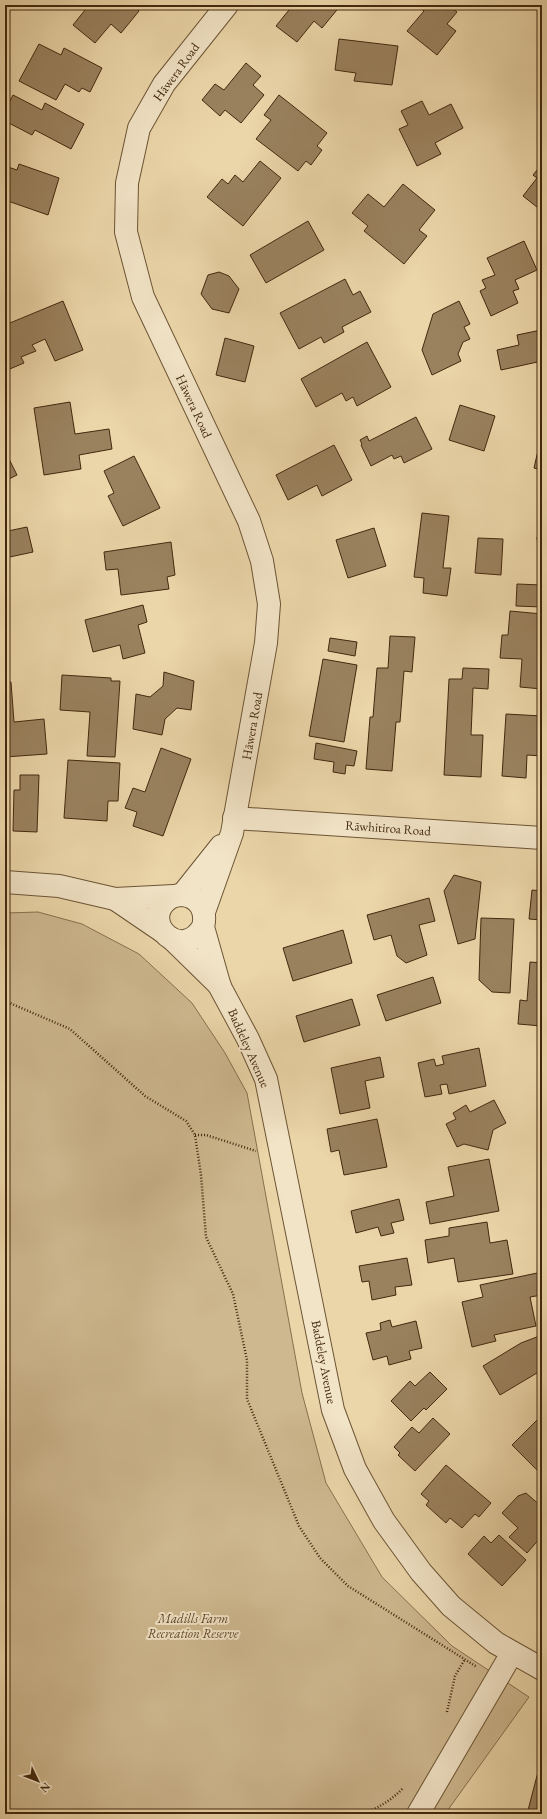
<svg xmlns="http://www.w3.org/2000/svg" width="547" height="1819" font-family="'EB Garamond',serif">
<rect width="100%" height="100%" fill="#ebd6a9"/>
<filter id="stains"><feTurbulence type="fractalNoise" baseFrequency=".005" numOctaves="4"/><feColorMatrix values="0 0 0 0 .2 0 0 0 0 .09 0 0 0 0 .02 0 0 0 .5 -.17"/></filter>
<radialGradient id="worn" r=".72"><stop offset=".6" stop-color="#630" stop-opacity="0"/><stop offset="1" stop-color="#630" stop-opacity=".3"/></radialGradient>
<polygon fill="#ceb88f" stroke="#88704e" points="38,912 82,924 139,954 192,1003 225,1053 247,1093 302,1393 326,1483 382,1577 452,1646 529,1697 445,1814 5,1814 5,913"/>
<g fill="#9a825f" stroke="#42280e">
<polygon points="78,5 132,5 139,11 121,33 111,24 95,43 73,25 85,10"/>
<polygon points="293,5 341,5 322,28 314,21 297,42 276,26"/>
<polygon points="417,5 448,5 457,12 447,24 456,31 437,55 407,31 424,11"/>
<polygon points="339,39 398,46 392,85 354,81 356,73 335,70"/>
<polygon points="39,44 61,55 64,48 102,68 90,92 82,88 79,92 65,84 56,100 19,81"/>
<polygon points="246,63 261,76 253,85 264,95 241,123 225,110 220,116 202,100 215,84 224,90"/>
<polygon points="13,95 42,110 45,103 84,124 71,149 35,130 32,135 5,121 5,98 10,101"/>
<polygon points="279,95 327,133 317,146 322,150 311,165 306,161 298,171 256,139 271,120 264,115"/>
<polygon points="422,101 429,115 451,104 463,128 435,143 441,154 417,166 399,129 408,125 401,111"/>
<polygon points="260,161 281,178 243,226 207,197 222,179 228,184 235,175 243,182"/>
<polygon points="19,164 59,178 48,215 5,200 5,166 17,170"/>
<polygon points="542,164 542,211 523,196 537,178 533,175"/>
<polygon points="403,184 435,210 419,230 427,236 404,264 364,231 368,226 352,213 368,194 384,207"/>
<polygon points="308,221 324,250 266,283 250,255"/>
<polygon points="524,241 537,270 515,280 519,289 513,291 518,303 491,316 480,291 486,288 482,280 495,275 487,258"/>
<polygon points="219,272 229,276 239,289 229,313 212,309 201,294 208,275"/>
<polygon points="345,279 353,295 360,291 371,312 342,327 344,332 324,343 321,337 299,349 280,313"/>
<polygon points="63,301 83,350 55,361 45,339 32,345 36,351 21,357 24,363 5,371 5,325"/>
<polygon points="459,301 470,324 464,327 470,339 463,342 458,354 461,361 432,375 422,350 433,314"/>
<polygon points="542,326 542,361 501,370 497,350 519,345 517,335 541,330"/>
<polygon points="225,338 254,346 245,382 216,375"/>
<polygon points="367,342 391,387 357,406 353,397 346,401 342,393 316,407 301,379"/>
<polygon points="70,402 75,434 109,429 112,449 79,455 81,469 44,475 34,408"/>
<polygon points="460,405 495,416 484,451 449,440"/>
<polygon points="416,417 432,449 404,463 401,456 394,459 392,455 371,466 361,445 362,444 360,440 367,436 369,441"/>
<polygon points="542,433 542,470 534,468"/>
<polygon points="334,445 352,480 322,496 317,485 288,500 276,475"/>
<polygon points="5,451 17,475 5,481"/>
<polygon points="134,456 160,508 123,526 108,496 114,493 104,471"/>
<polygon points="422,513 449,516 443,568 451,568 447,596 423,593 424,578 414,577"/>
<polygon points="5,518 8,531 27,527 33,552 5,558"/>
<polygon points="374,528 386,566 348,578 336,540"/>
<polygon points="542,536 542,572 541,572 537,537"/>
<polygon points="478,538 503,539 501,575 475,573"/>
<polygon points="171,542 175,575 167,577 169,589 121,595 118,569 106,570 104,552"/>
<polygon points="517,584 542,585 542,607 516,606"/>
<polygon points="143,605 147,622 138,625 145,653 123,659 120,645 93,652 85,620"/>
<polygon points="510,611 542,614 542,689 520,687 522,659 500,658 502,635 508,635"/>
<polygon points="390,636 415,637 412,672 404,671 400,722 396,722 392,771 366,769 370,717 373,717 377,668 388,668"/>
<polygon points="330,638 357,642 355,656 328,651"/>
<polygon points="323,659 357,665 344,742 309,736"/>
<polygon points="463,668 489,669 488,689 473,688 471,735 483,735 481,777 444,775 449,679 462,679"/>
<polygon points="164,672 194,681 191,710 177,708 165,719 162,735 133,729 136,694 150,697 163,686"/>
<polygon points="62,675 111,678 111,681 120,681 115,757 87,756 90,712 60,710"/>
<polygon points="11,682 14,722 44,719 47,754 5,757 5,683"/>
<polygon points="506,714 542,716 542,756 527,755 526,778 502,776"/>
<polygon points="316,743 357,751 354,766 346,765 345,774 333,772 334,762 314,759"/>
<polygon points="161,748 191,759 163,836 133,826 137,812 125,808 133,788 145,792"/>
<polygon points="68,760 120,763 118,801 108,801 107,821 64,818"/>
<polygon points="20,775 39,775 37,832 13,831 14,790 20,790"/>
<polygon points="454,875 481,882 475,939 458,944 444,891"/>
<polygon points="532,890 542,891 542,920 529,919"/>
<polygon points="429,898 435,921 419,925 427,955 406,963 397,956 391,935 374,940 367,915"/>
<polygon points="481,918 514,919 510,993 492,992 479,980"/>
<polygon points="343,930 352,963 293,981 283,948"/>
<polygon points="530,962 542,963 542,1026 518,1024 520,1000 527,1001"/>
<polygon points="433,977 441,1003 386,1021 377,995"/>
<polygon points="352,999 360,1025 304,1042 296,1016"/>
<polygon points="479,1048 486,1086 449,1094 447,1084 440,1085 442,1094 425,1097 418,1063 434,1059 436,1066 444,1064 442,1056"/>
<polygon points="380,1057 384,1077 365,1081 370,1108 340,1114 331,1068"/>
<polygon points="494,1100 506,1123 493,1130 488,1150 464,1144 457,1147 446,1124 456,1119 453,1113 466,1105 470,1112"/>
<polygon points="377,1119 387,1167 344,1175 339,1150 331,1152 327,1129"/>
<polygon points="489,1159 499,1211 430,1224 426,1202 454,1196 448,1167"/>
<polygon points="399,1199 404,1220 391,1223 394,1233 381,1236 378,1227 356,1233 351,1211"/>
<polygon points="487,1222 490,1243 507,1240 513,1274 458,1282 454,1258 428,1263 425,1240 449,1236 449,1228"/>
<polygon points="407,1258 412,1285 395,1287 396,1295 372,1300 369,1281 362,1282 359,1266"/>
<polygon points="542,1272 542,1295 530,1297 536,1326 494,1335 496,1341 472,1347 462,1302 483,1297 480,1285"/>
<polygon points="390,1320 392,1327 416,1321 422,1348 409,1351 411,1359 389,1365 387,1356 373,1360 366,1333 381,1330 380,1323"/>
<polygon points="542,1335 542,1370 500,1395 483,1366 521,1343"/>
<polygon points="430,1372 447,1389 426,1410 424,1408 411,1421 391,1401 410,1381 415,1386"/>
<polygon points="542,1415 542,1475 512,1445"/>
<polygon points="433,1418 450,1434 415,1471 398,1455 400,1453 394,1447 412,1427 419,1433"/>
<polygon points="446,1465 491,1503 479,1517 475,1514 462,1528 450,1518 446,1523 426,1505 429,1501 421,1494"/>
<polygon points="526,1493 542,1507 542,1531 539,1535 541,1537 527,1553 509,1537 518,1528 502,1513 518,1496"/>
<polygon points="499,1535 526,1560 502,1586 468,1554 484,1536 491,1543"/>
<polygon points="538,1772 542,1773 542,1814 527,1814"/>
</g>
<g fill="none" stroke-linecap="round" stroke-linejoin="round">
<g stroke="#6c5435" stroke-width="24">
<g id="minor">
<polyline points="234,818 542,838"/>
<polyline points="5,882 59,886 115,899 174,896"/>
<polyline points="182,895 221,846"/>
<polyline points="115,899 162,931"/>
<polyline points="204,912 232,833 266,643 269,604 262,561 249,521 143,297 126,232 127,183 139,128 164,84 227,5"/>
<path d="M203,927C182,962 141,924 166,901C170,897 177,895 183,895C200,897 207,912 203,927L220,987L248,1039L266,1079L333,1410L355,1469L384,1521L421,1572L451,1606L496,1643L542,1669"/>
<polyline points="173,940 220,986"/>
<polyline points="418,1814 512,1653"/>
</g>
</g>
<g stroke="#42280e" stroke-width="2.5" stroke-dasharray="1 2" stroke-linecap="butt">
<polyline points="5,1001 70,1029 145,1096 186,1121 195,1135 201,1175 206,1237 233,1294 247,1360 247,1399 299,1526 320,1558 348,1586 477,1667"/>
<polyline points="195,1135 206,1135 256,1151"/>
<polyline points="447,1712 455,1676 465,1659"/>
<path d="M364,1814C379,1807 392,1800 403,1788"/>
</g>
<use href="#minor" stroke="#f2e4c7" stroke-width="22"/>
</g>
<g text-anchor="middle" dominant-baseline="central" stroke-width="4" stroke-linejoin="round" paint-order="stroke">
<g font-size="13" fill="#42280e" stroke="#f2e4c7">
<text transform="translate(176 72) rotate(-54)">Hāwera Road</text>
<text transform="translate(194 406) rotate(65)">Hāwera Road</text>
<text transform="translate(252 726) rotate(-80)">Hāwera Road</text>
<text transform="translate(388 828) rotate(4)">Rāwhitiroa Road</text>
<text transform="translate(249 1048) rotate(66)">Baddeley Avenue</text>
<text transform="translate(324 1362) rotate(79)">Baddeley Avenue</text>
</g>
<g font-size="13" font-style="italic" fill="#5e4528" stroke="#f2e4c7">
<text x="193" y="1618">Madills Farm<tspan x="193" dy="15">Recreation Reserve</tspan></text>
</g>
</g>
<rect width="547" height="1819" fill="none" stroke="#ebd6a9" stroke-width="20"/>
<rect x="6" y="6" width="535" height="1807" fill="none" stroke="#42280e" stroke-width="2"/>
<rect x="10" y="10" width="527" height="1799" fill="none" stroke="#42280e"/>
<g transform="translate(38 1781) rotate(133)" stroke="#f2e4c7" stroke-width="3" paint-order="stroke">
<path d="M0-3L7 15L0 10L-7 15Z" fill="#42280e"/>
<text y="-6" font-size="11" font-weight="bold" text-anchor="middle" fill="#42280e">N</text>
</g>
<rect width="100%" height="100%" filter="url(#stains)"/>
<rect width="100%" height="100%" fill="url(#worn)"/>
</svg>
